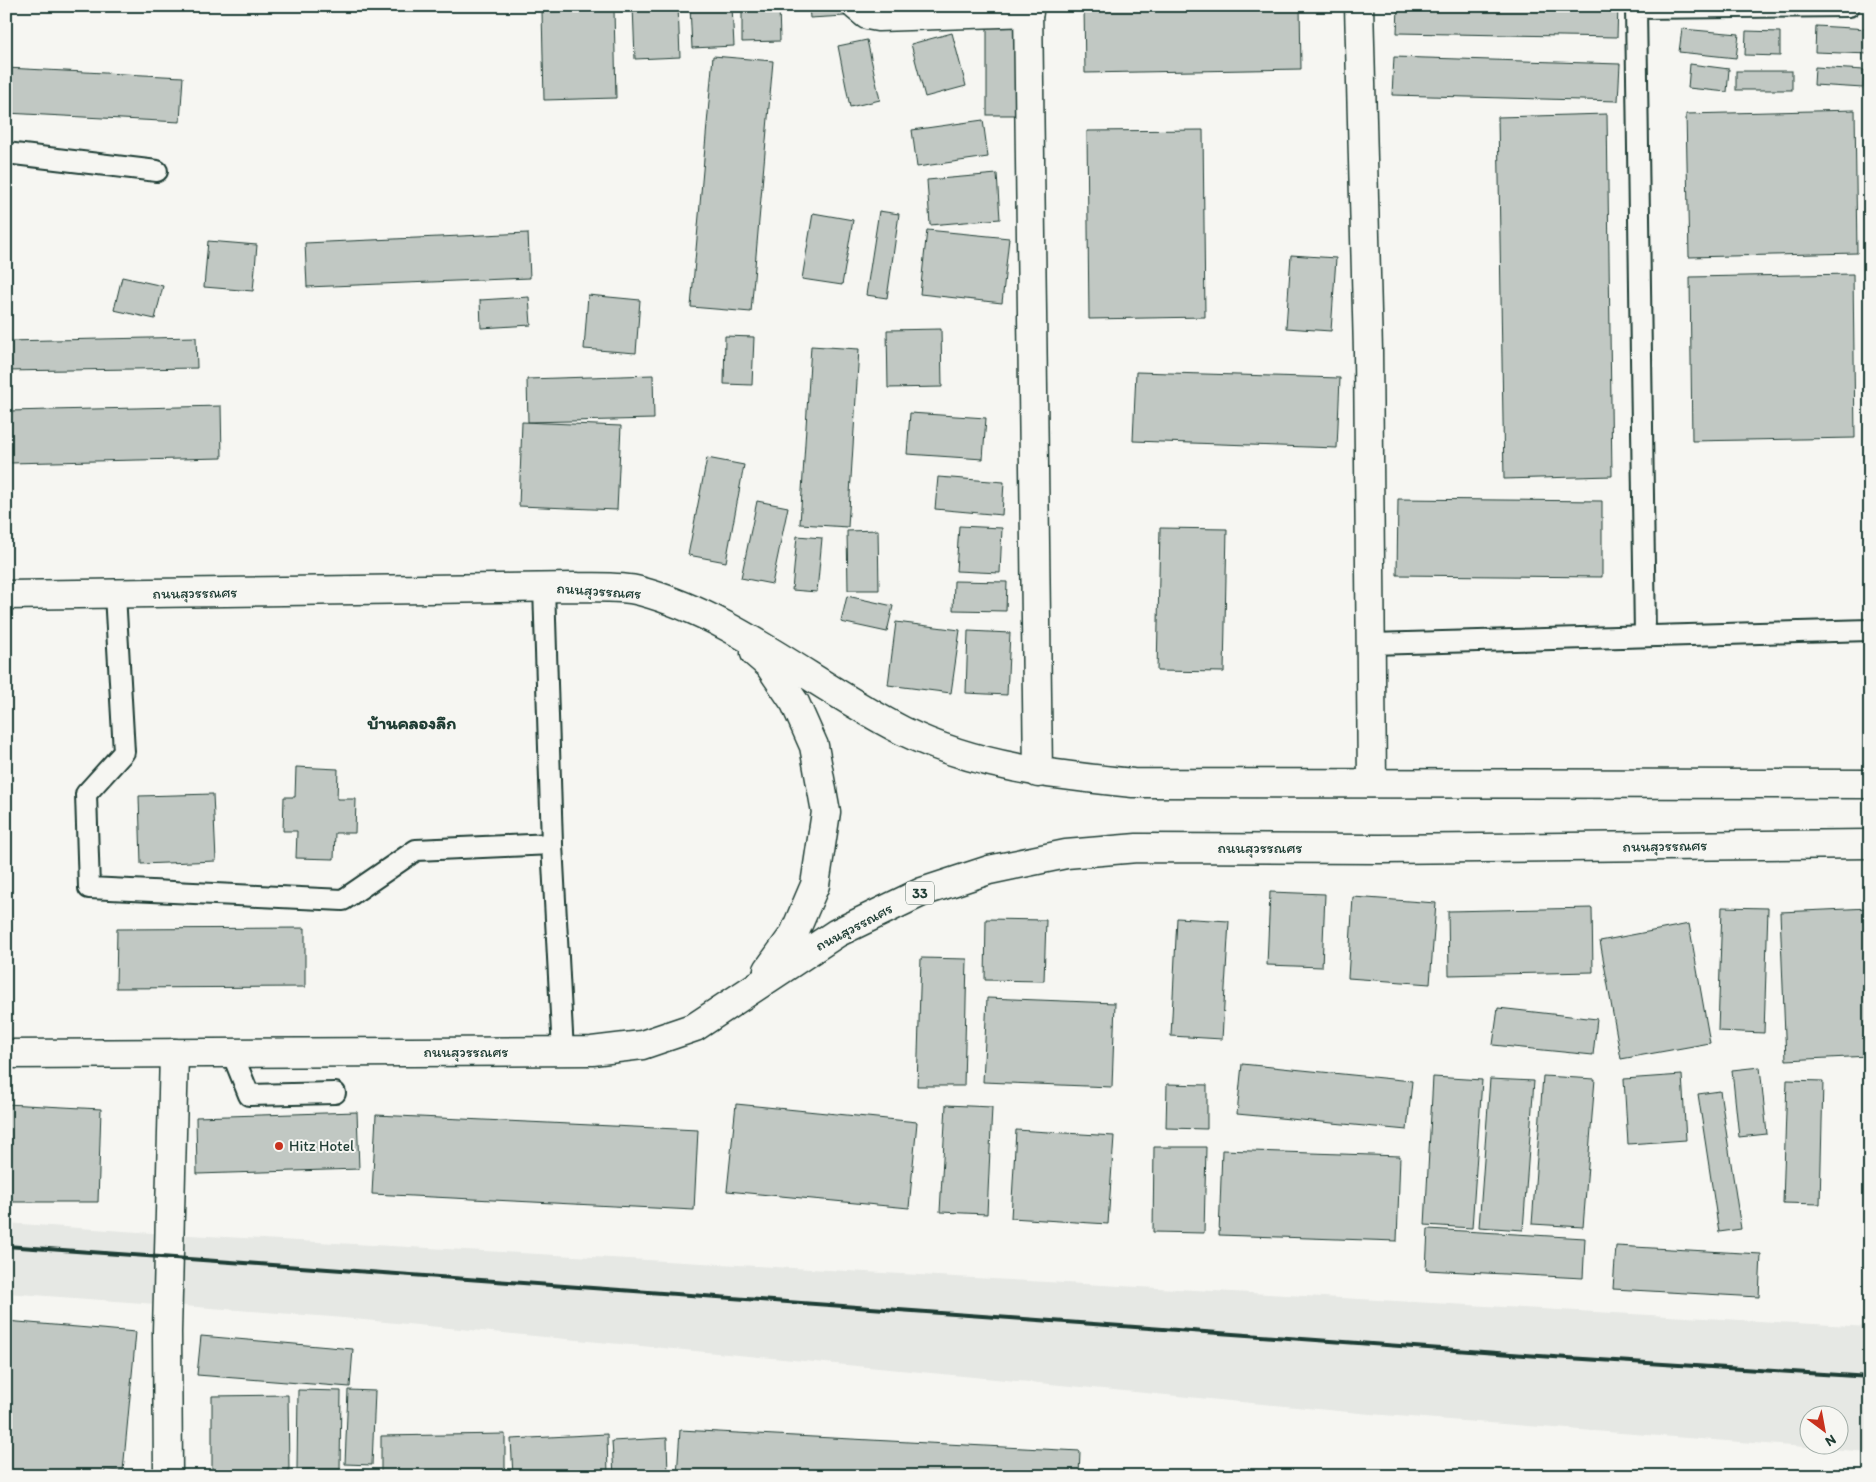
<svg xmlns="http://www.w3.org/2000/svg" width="1876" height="1482" font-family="Itim,'Playpen Sans Thai',sans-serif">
<rect width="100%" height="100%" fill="#f6f6f2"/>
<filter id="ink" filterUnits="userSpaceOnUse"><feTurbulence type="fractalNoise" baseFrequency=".02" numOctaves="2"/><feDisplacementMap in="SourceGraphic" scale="10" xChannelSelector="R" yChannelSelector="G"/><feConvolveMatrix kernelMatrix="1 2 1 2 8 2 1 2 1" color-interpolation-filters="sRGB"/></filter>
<g filter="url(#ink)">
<path fill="#e6e8e4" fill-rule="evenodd" d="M6,1223L153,1233L1870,1327V1452L1370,1414L332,1317L6,1293ZM1808,1414H1838V1444H1808Z"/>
<g fill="#c1c8c3" stroke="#1f3d34">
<polygon points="633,6 678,6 680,57 635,59"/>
<polygon points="690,6 732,6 734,46 692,48"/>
<polygon points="742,6 779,6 780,41 742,42"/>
<polygon points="809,6 845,6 845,16 810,18"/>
<polygon points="1084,6 1300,6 1301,69 1085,73"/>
<polygon points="1398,6 1618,6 1617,37 1397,33"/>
<polygon points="614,10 616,98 544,100 542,12"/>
<rect x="987" y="21" width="28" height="94"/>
<polygon points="1816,26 1870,29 1870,54 1815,52"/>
<polygon points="1682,29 1739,34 1736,58 1679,52"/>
<polygon points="1746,31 1780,32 1780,56 1745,55"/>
<polygon points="952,33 966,86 925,97 911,44"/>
<polygon points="867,40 880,100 850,107 838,46"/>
<polygon points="713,56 773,61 751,312 691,307"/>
<polygon points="1394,57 1620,64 1618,101 1392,95"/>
<polygon points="1690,64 1729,69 1727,92 1688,88"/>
<polygon points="1815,67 1864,70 1863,88 1814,85"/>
<polygon points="6,68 183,77 180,122 6,113"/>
<rect x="1736" y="71" width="56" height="19"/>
<polygon points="1855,110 1857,253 1689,257 1686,114"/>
<polygon points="1607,114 1612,476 1504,479 1498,117"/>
<polygon points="983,120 988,157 917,167 912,130"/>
<polygon points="1203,130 1205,317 1089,319 1087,131"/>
<polygon points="997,174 1000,219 930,225 927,180"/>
<polygon points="879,211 899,214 887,298 866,295"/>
<polygon points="813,213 853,220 842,285 802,279"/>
<polygon points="927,230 1009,238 1002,303 920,294"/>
<polygon points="528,233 530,278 307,287 305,243"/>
<polygon points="208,241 257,245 253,291 204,287"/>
<polygon points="1291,255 1336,258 1331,331 1286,328"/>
<polygon points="1853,274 1855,438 1692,441 1690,277"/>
<polygon points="122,277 163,286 155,319 114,310"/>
<polygon points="588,295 640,300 636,353 584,349"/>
<polygon points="529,297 531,325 481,328 480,300"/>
<polygon points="941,329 942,387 888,388 887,330"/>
<polygon points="725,336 754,337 752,385 724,384"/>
<polygon points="196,337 197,368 6,371 6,341"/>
<polygon points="811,346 859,349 848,527 800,524"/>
<polygon points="1136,372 1340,378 1337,448 1133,441"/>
<polygon points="653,375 654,419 528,422 527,379"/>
<polygon points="221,406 222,458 10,463 9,411"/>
<polygon points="910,413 986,418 983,459 907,454"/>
<polygon points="522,422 621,426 617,510 519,506"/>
<polygon points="707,458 744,465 726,562 688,555"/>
<polygon points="938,477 1004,482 1002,515 935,509"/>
<polygon points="1398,499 1602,501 1602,577 1397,575"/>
<polygon points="757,501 788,507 772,584 741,578"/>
<polygon points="959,526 1002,528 1000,573 956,571"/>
<polygon points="1160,528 1227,529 1224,672 1157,671"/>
<polygon points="878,530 879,590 848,590 847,531"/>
<polygon points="797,536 822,538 817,592 792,590"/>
<polygon points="954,581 1007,582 1006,611 953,610"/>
<polygon points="847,596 893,606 887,632 841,622"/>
<polygon points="896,622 960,630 951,693 888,685"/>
<polygon points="968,631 1010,633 1007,695 966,693"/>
<polygon points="296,767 338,769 337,799 356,799 355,833 335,833 334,859 296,858 297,831 283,831 284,797 295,797"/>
<polygon points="213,794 216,861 141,864 139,796"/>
<polygon points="1270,892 1325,894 1322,967 1267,965"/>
<polygon points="1353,897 1436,903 1430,984 1348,978"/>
<polygon points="1722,907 1768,908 1764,1033 1718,1031"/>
<polygon points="1592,908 1593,972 1449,975 1448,911"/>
<polygon points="1870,908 1870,1056 1786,1060 1780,912"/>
<polygon points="1177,918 1229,921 1222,1039 1171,1036"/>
<polygon points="986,919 1046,920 1044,981 985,980"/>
<polygon points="1689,924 1710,1043 1621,1059 1600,941"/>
<polygon points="305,928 305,987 116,988 117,929"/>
<polygon points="921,958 967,959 964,1086 917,1086"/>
<polygon points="987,998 1115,1003 1112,1087 983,1082"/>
<polygon points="1498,1008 1597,1019 1593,1055 1493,1045"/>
<polygon points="1242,1064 1412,1081 1407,1130 1237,1114"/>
<polygon points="1760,1067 1767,1134 1739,1137 1732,1070"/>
<polygon points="1682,1075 1686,1140 1628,1144 1624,1079"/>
<polygon points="1543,1076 1595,1079 1583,1227 1532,1224"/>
<polygon points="1433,1077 1482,1080 1472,1228 1425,1225"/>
<polygon points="1490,1079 1534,1081 1523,1230 1479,1227"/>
<polygon points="1787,1080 1823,1081 1820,1204 1783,1203"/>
<polygon points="1167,1084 1207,1085 1207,1129 1166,1128"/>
<polygon points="1720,1091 1741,1229 1719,1232 1698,1094"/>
<polygon points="6,1104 101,1109 98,1202 6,1202"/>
<polygon points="736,1104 917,1122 909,1208 727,1191"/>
<polygon points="946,1105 992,1107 987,1214 940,1212"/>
<polygon points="357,1112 359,1169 197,1174 196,1117"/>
<polygon points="376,1115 698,1130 694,1210 372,1194"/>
<polygon points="1016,1130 1114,1136 1108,1224 1011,1218"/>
<polygon points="1154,1147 1206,1147 1204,1233 1153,1232"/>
<polygon points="1222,1150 1400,1156 1397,1241 1219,1235"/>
<polygon points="1870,1222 1870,1271 1866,1270"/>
<polygon points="1428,1229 1585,1238 1583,1278 1426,1270"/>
<polygon points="1616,1246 1761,1254 1759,1297 1613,1289"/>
<polygon points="6,1321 136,1332 123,1471 105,1470 104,1476 6,1476"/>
<polygon points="201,1336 353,1349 350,1387 197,1375"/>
<polygon points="298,1390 341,1391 340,1469 297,1469"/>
<polygon points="348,1390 375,1391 372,1465 345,1464"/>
<polygon points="288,1395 289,1472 212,1473 212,1396"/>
<polygon points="680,1430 1080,1451 1079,1476 677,1476"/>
<polygon points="505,1434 505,1476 381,1476 381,1436"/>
<polygon points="607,1434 608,1476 513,1476 511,1439"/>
<polygon points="667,1438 668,1476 614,1476 612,1441"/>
</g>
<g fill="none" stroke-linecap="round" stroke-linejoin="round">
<g stroke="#1f3d34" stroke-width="24">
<g id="service">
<polyline points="6,153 157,171"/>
<polyline points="544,587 552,844 563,1052"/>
<polyline points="115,594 124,752 86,794 89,888 343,900 416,850 552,844"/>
<polyline points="1645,636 1636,8 1849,6"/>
<polyline points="1371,644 1870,630"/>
<polyline points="232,1053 249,1095 335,1093"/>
</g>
</g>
<g stroke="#1f3d34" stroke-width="31">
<g id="minor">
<polyline points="856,6 867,15 878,17 1029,12"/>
<polyline points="1028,6 1038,773"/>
<polyline points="1359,6 1368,351 1372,783"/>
<polyline points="168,1476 167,1332 174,1053"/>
</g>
</g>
<g stroke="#1f3d34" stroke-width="31">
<g id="primary">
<path d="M6,595L576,587C596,588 620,586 640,591C737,617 814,686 903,731C977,767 1053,775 1133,783L1870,784"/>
<polyline points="755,653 769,665 795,703 814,746 826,812 815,885 794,934 768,970"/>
<polyline points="6,1054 592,1051 642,1045 695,1027 837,933 922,892 989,870 1066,854 1137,848 1380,849 1870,844"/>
</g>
</g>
<use href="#service" stroke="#f6f6f2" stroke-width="20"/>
<use href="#minor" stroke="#f6f6f2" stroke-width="28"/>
<use href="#primary" stroke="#f6f6f2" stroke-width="28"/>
<polyline stroke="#1f3d34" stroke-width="4" points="6,1246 1568,1358 1870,1377"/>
</g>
</g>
<circle fill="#c8321e" stroke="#f6f6f2" stroke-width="2" cx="279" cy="1146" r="5"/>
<g text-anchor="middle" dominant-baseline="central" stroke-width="4" stroke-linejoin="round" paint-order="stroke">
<rect fill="#f6f6f2" stroke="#60746d" stroke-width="1" x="906" y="881.5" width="28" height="23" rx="4"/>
<g font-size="14" font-weight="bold" fill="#1f3d34">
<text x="920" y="893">33</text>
</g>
<g font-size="15" fill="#1f3d34" stroke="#f6f6f2">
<text transform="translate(599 591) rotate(4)">ถนนสุวรรณศร</text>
<text transform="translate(195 593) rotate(-1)">ถนนสุวรรณศร</text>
<text transform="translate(1665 846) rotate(-1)">ถนนสุวรรณศร</text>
<text x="1260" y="848">ถนนสุวรรณศร</text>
<text transform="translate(854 927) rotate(-28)">ถนนสุวรรณศร</text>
<text x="466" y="1052">ถนนสุวรรณศร</text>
</g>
<g font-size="15" fill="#1f3d34" stroke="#f6f6f2" text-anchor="start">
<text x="289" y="1146">Hitz Hotel</text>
</g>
<g font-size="18" font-weight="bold" fill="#1f3d34" stroke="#f6f6f2">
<text x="412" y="723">บ้านคลองลึก</text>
</g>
</g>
<rect width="1876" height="1482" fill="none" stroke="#f6f6f2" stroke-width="25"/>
<rect x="12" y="12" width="1851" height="1457" fill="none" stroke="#1f3d34" stroke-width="2" filter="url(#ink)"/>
<g transform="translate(1824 1430) rotate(148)"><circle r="24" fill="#f6f6f2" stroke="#a0aca6"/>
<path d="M0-4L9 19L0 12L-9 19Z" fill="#c8321e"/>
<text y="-8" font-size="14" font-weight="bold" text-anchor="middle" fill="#1f3d34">N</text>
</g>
</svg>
